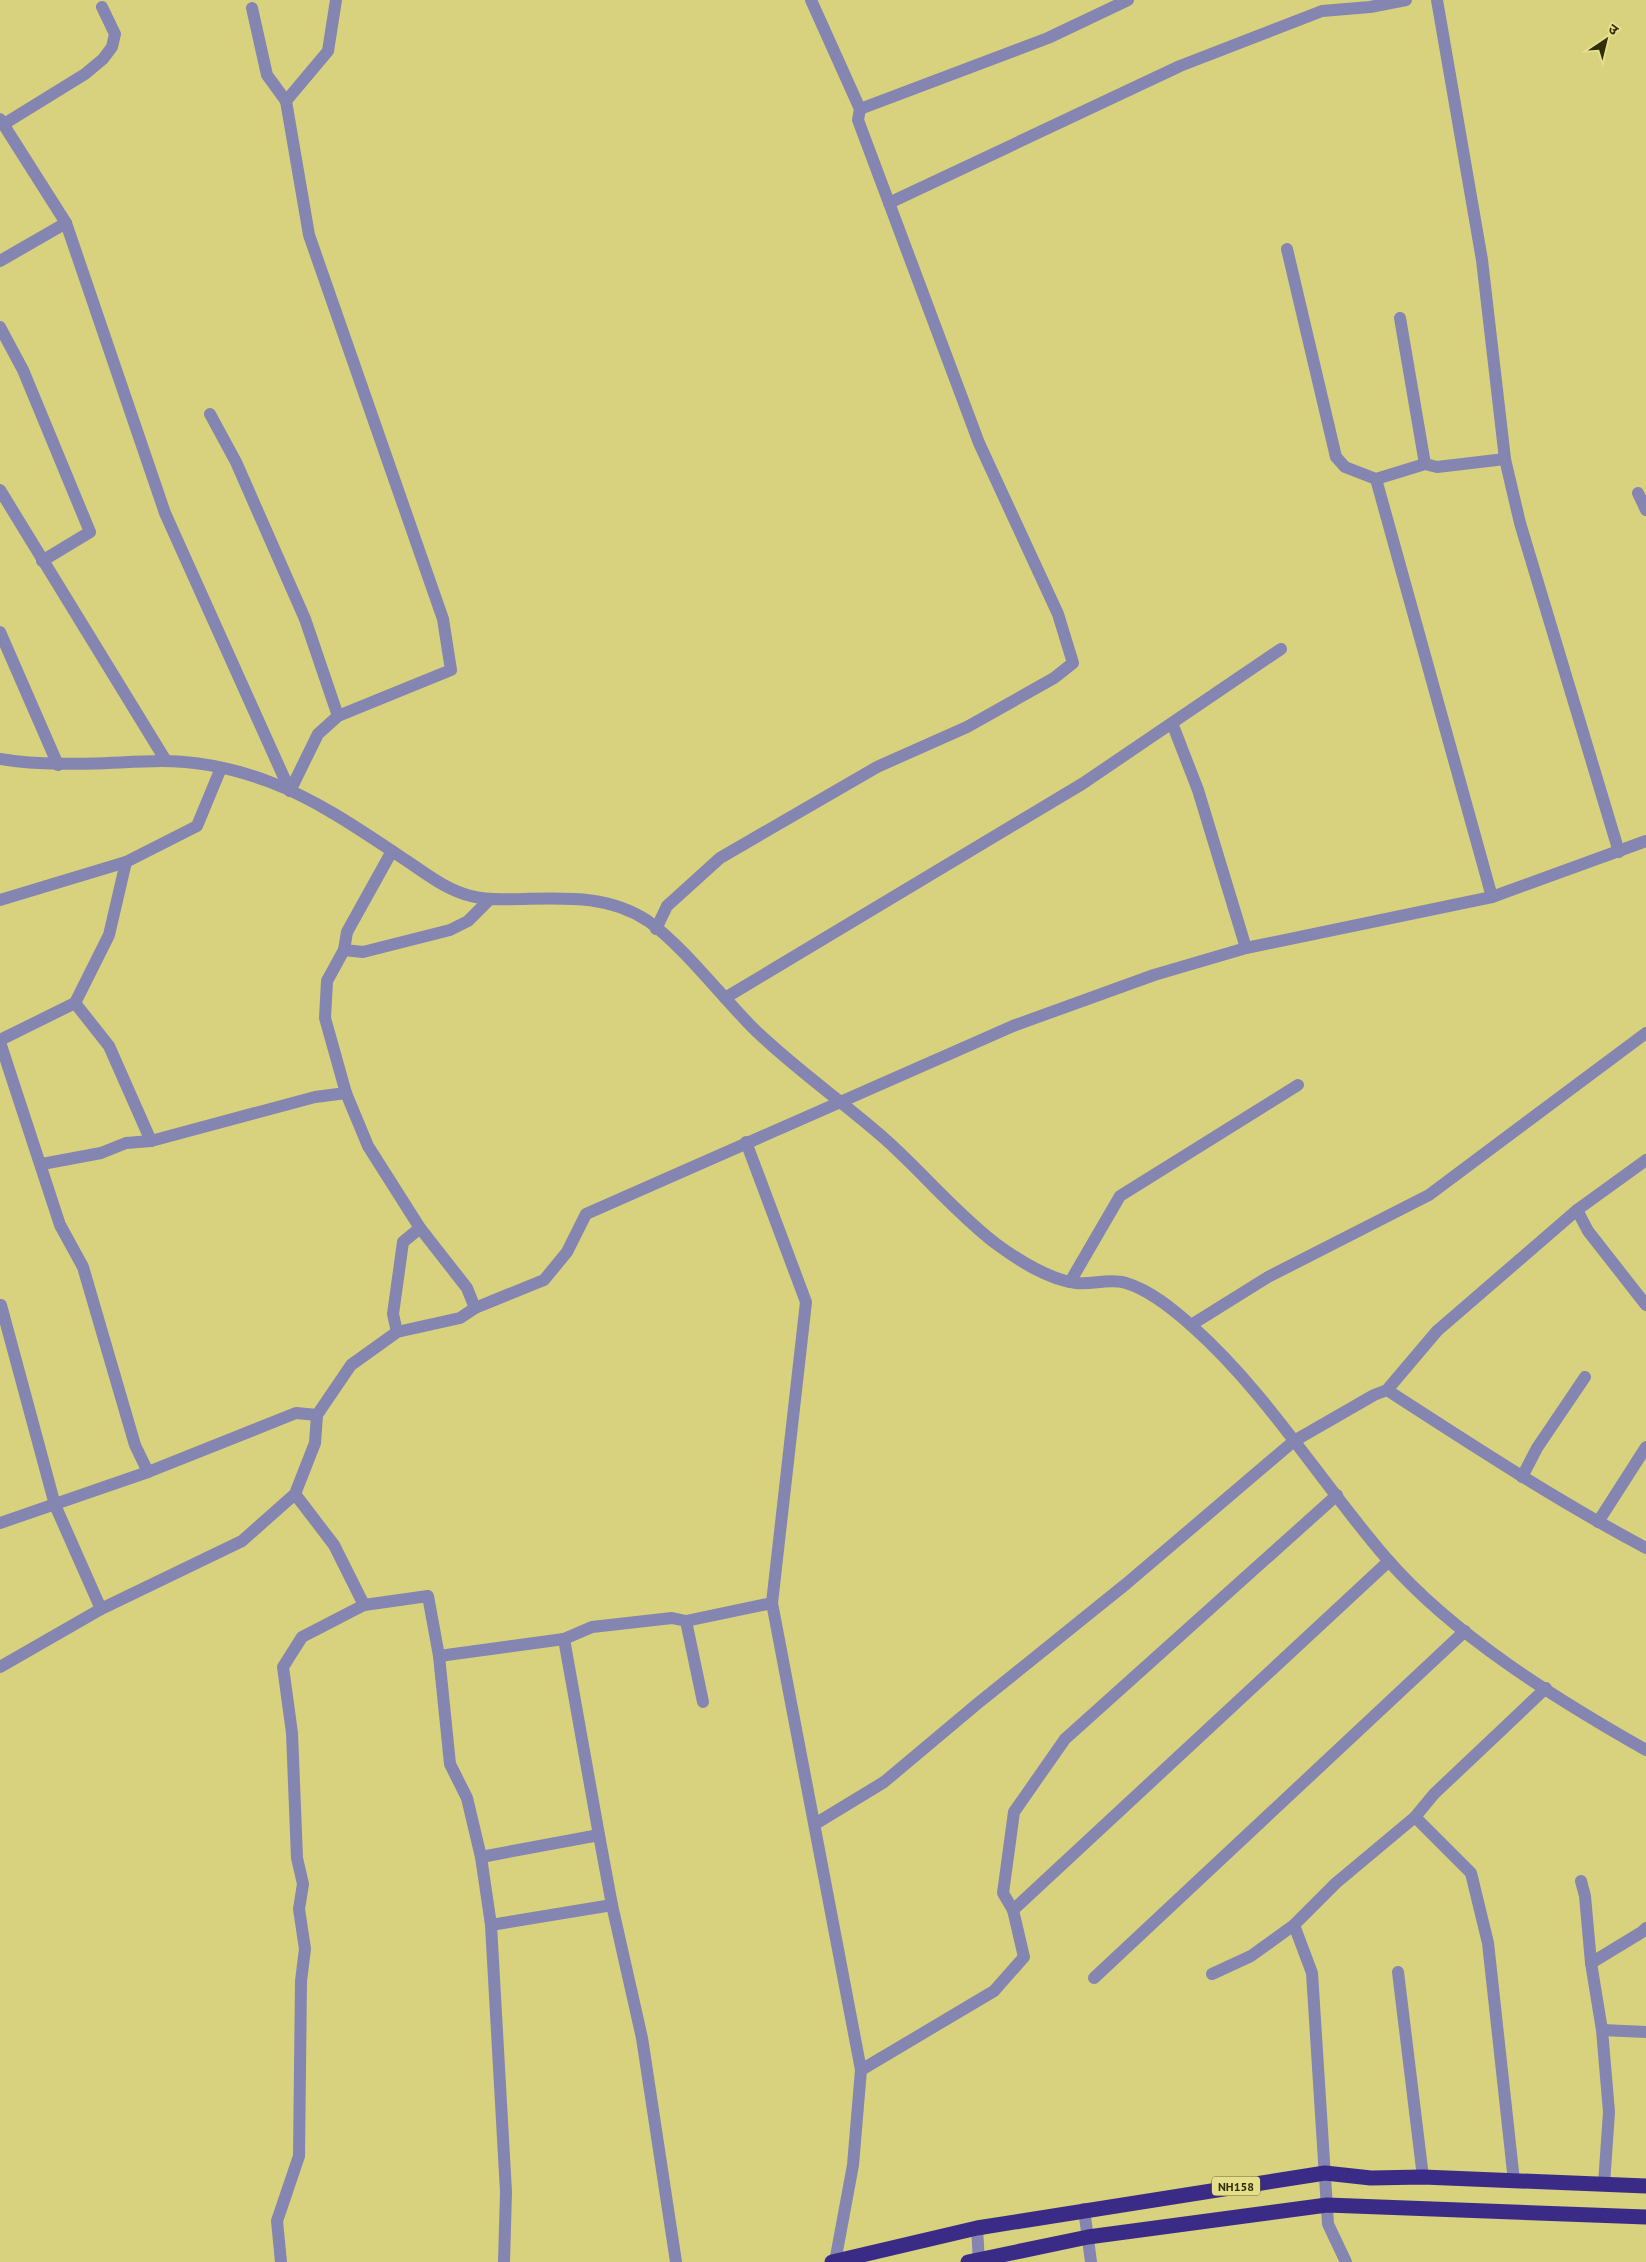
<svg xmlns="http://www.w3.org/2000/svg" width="1646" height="2262" font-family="'PT Sans','Noto Sans Devanagari',sans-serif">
<rect width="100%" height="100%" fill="#d8d17e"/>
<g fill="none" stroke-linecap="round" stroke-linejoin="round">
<g stroke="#8485b0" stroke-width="12">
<polyline points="1437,0 1482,260 1505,459 1520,523 1619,852"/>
<polyline points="252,8 267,75 286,101 309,235 443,619 451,670 338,716 318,734 290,791"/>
<polyline points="286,101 328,51 336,0"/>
<polyline points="860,109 1048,38 1128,0"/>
<polyline points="0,119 66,223 165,513 290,791"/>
<polyline points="4,124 85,74 103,59 112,47 115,34 102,7"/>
<polyline points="889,203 1180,66 1322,11 1370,7 1406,0"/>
<polyline points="1287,249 1336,457 1345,467 1376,479 1425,464 1437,467 1505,459"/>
<polyline points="0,261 66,223"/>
<polyline points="1400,318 1425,464"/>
<polyline points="0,327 23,370 90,532 42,561"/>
<polyline points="210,414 236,462 305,619 338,716"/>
<polyline points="1376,479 1492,897"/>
<polyline points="0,490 166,761"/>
<polyline points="1638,493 1646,510"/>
<polyline points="0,632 58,765"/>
<polyline points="1172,723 1198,790 1246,948"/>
<path d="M0,759C54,768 107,762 161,761C197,761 236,769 270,782C317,800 359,829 401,857C423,871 445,890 471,896C488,901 504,899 521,899C565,898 609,895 648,921C684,947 721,996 754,1029C795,1069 842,1101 885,1139C923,1173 955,1212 995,1243C1018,1260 1047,1279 1076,1283C1093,1285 1108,1278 1126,1283C1150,1290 1174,1310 1193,1327C1268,1394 1321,1483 1387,1559C1454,1636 1558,1700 1646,1750"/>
<polyline points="392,851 347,932 344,950 327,981 325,1018 346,1093 368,1146 420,1228 467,1288 475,1308"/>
<polyline points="0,900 126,862 197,826 221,768"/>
<polyline points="656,929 667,906 720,858 877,767 967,727 1054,678 1073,663 1058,614 979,443 858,120 860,109 811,0"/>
<polyline points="344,950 363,952 450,930 468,921 489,900"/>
<polyline points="725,998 1082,784 1281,649"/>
<polyline points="75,1003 109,1046 151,1141"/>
<polyline points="0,1040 75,1003 109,935 126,862"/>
<polyline points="0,1042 60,1225 83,1267 135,1445 148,1472"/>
<polyline points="746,1142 806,1302 772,1603 861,2070 853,2165 835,2262"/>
<polyline points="42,1164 101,1153 126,1143 151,1141 315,1097 346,1093"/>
<polyline points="1577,1210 1588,1231 1646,1305"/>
<polyline points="1070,1282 1120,1196 1298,1085"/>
<polyline points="1191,1325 1268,1277 1429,1195 1646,1033"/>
<polyline points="397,1332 393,1314 403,1242 420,1228"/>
<path d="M1387,1390C1472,1445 1556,1500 1646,1548"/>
<polyline points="1522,1477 1537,1448 1585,1377"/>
<polyline points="295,1494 334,1545 364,1605"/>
<polyline points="1598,1522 1646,1447"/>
<polyline points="0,1523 148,1472 296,1413 317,1415"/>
<polyline points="101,1609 242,1541 295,1494 315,1443 317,1415 351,1365 397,1332 460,1318 475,1308 544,1280 567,1252 586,1214 1013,1026 1154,975 1246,948 1492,897 1646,841"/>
<polyline points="686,1621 703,1702"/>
<polyline points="564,1639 599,1835"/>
<polyline points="439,1656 564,1639 592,1627 672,1618 686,1621 772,1603"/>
<polyline points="0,1667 101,1609 55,1505 1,1305"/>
<polyline points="1415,1817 1471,1873 1488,1943 1514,2181"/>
<polyline points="815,1824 884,1782 977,1704 1126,1584 1294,1441 1374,1395 1387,1390 1437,1331 1577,1210 1646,1160"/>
<polyline points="1581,1881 1585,1896 1591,1963 1602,2030 1609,2112 1604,2184"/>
<polyline points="1013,1910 1389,1561"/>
<polyline points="491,1925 612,1905"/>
<polyline points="1294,1925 1312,1973 1328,2224 1346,2262"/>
<polyline points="1591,1963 1642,1932 1646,1928"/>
<polyline points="1398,1972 1423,2177"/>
<polyline points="1212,1974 1251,1956 1294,1925 1336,1883 1415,1817 1434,1794 1546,1688"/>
<polyline points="1094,1978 1465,1631"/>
<polyline points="1602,2030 1646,2032"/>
<polyline points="861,2070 994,1991 1024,1957 1013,1910 1003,1893 1014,1812 1065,1739 1337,1495"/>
<polyline points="1084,2209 1091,2262"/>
<polyline points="977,2228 979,2262"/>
<polyline points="281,2262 277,2221 299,2156 301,1981 305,1949 299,1909 303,1884 297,1858 292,1733 283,1667 302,1637 364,1605 428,1596 439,1656 450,1764 467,1798 481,1857"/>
<polyline points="504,2262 506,2192 491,1925 481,1857 599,1835 612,1905 642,2038 676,2262"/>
</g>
<g stroke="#3a2c86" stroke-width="15">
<polyline points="832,2262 977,2228 1325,2173 1371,2178 1423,2177 1646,2186"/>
<polyline points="968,2262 1088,2237 1327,2205 1646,2217"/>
</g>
</g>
<g text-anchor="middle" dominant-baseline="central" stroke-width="4.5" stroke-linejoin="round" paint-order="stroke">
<rect fill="#e5de8b" stroke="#676331" stroke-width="1" x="1212" y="2176.5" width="48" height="19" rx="4"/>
<g font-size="12" font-weight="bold" fill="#312e0b">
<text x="1236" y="2186">NH158</text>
</g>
</g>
<g transform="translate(1606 40) rotate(35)" stroke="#e5de8b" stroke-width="4" paint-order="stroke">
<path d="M0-4L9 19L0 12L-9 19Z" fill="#312e0b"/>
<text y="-8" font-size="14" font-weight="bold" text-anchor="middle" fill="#312e0b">उ</text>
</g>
</svg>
